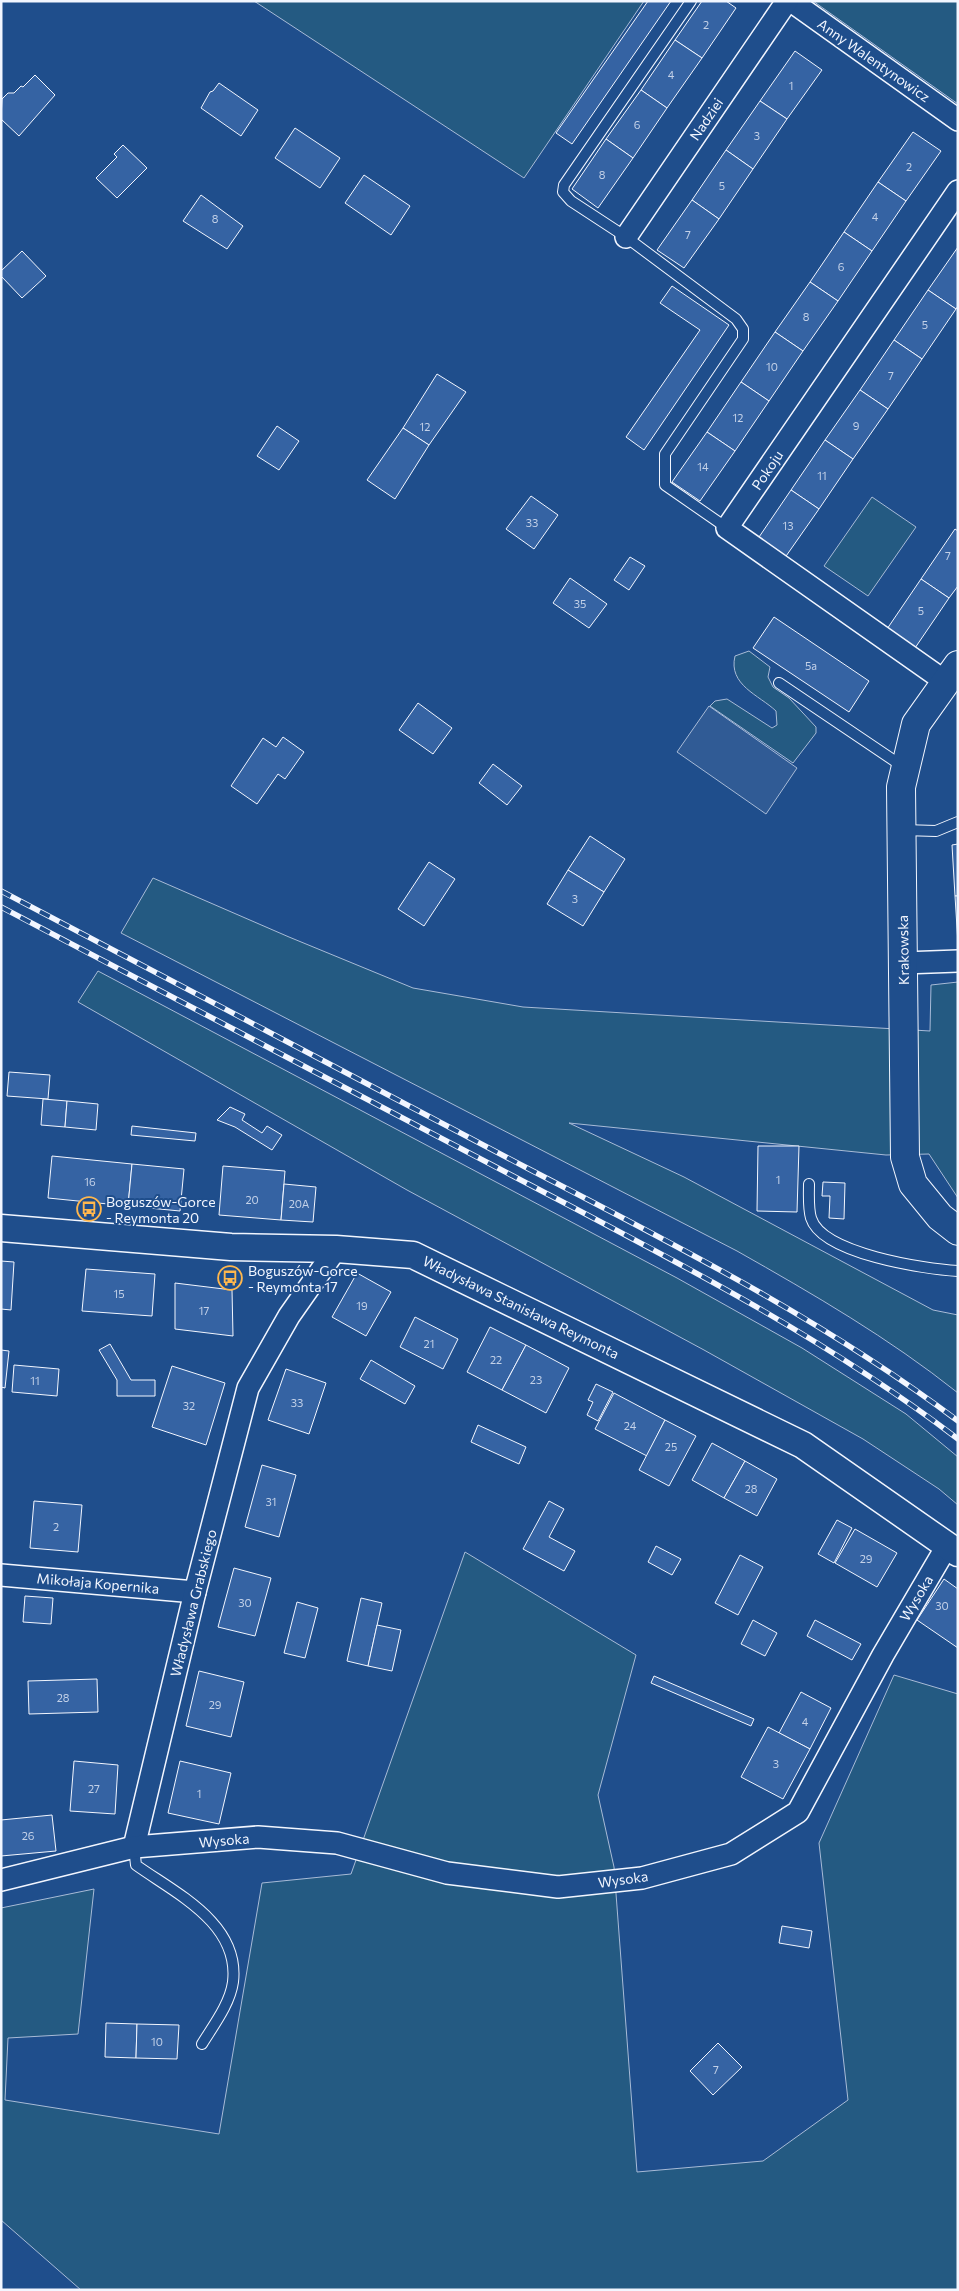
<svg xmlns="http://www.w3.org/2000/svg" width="959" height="2291" font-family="Commissioner,sans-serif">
<rect width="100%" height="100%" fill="#1f4e8c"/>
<g fill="#245a82" stroke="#a8bbd7">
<polygon points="254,1 644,1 524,178"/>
<polygon points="813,1 958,1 958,104"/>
<polygon points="872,497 916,527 868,596 824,566"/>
<path d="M749,651L770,667L768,677L773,687L789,698L816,727V733L793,763L710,706L715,701L727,699L772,728L777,725L776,711C759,695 728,685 735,656Z"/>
<path d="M153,878L289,937L413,988L523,1007L930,1031L931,985L958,982V1198L929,1154L886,1155L569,1123L684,1177L933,1310L958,1315V1393C889,1338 813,1294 737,1251L121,933Z"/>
<polygon points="98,971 677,1278 802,1348 906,1414 958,1457 958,1505 939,1489 863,1439 704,1350 407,1190 78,1002"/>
<polygon points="465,1552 636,1655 598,1795 614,1867 637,2172 763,2161 848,2100 819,1843 894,1675 958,1694 958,2290 81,2290 1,2220 1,1908 94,1889 78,2034 8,2038 5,2100 219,2134 262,1883 351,1874"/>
</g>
<polygon fill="#305b95" stroke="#a8bbd7" points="709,706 797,768 766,814 677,752"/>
<g fill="#3563a3" stroke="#f2f6ff">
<polygon points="648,1 671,1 572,144 556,133"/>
<polygon points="702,1 726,1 736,8 702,58 675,40"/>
<polygon points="675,40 702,58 667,108 641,90"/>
<polygon points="795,51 822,70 787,119 760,101"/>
<polygon points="35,75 55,95 19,136 1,119 2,99 8,93 14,93 21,86 23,87"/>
<polygon points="219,83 258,110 241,136 201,108 210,92 213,91"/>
<polygon points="641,90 667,108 633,158 606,139"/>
<polygon points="760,101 787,119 753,169 726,150"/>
<polygon points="295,128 340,158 320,188 275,158"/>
<polygon points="913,132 941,151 906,201 878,182"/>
<polygon points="606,139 633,158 598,208 572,189"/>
<polygon points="123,145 147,168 117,198 96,178 117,157 114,154"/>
<polygon points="726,150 753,169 719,219 692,200"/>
<polygon points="364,175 410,206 391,235 345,203"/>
<polygon points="878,182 906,201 872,251 844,232"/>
<polygon points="201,195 243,226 227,249 183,221"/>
<polygon points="692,200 719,219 684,268 657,250"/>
<polygon points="844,232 872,251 838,301 810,282"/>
<polygon points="958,247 958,306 956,309 928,290"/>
<polygon points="22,251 46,276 22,298 1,276 1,271"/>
<polygon points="810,282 838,301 803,351 775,332"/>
<polygon points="672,286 729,325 644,450 626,437 700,330 660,303"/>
<polygon points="928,290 956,309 922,359 894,340"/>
<polygon points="775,332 803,351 769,401 741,382"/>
<polygon points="894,340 922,359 888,409 860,390"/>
<polygon points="437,374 466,392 429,445 403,428"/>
<polygon points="741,382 769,401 735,451 707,432"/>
<polygon points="860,390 888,409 853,459 825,440"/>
<polygon points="277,426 299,441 279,470 257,456"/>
<polygon points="403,428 429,445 395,499 367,480"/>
<polygon points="707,432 735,451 700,501 672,482"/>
<polygon points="825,440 853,459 819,509 791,490"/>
<polygon points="791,490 819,509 784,559 757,540"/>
<polygon points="531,496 558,515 534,549 506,529"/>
<polygon points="955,529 958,531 958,586 949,598 921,579"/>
<polygon points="630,557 645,566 629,590 614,580"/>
<polygon points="570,578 607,604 589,628 553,603"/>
<polygon points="921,579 949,598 915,648 887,629"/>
<polygon points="774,617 869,681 849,712 753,648"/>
<polygon points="418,703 452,728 433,754 399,730"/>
<polygon points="283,737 304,752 285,779 278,774 257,804 231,786 263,738 276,747"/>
<polygon points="493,764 522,786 507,805 479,783"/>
<polygon points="590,836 625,859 604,892 568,870"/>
<polygon points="958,844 958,896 955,896 952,845"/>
<polygon points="429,862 455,879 424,926 398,909"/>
<polygon points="568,870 604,892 583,926 547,904"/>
<polygon points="955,896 958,896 958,944"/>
<polygon points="9,1072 50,1075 48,1099 7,1096"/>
<polygon points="43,1099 67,1101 65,1127 41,1125"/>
<polygon points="67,1101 98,1104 96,1130 65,1127"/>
<polygon points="230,1107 245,1114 242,1120 262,1133 267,1126 282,1135 272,1150 235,1127 217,1120"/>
<polygon points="132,1126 196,1133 195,1141 131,1135"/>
<polygon points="758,1146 799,1146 797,1212 757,1211"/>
<polygon points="52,1156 132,1164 128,1206 48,1198"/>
<polygon points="132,1164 184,1169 180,1211 128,1206"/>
<polygon points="223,1166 285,1171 281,1220 219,1215"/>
<polygon points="823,1182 845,1183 844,1219 829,1218 830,1196 822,1196"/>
<polygon points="284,1184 316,1187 313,1222 281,1220"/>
<polygon points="1,1261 14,1262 11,1310 1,1309"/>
<polygon points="86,1269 155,1274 152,1316 82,1311"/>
<polygon points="357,1273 391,1292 366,1336 332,1317"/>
<polygon points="175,1283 232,1290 233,1336 175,1329"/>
<polygon points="415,1317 458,1339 443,1369 400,1347"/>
<polygon points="490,1327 526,1345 502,1390 467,1372"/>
<polygon points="110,1344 131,1380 155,1380 155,1396 117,1396 117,1380 99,1350"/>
<polygon points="526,1345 569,1368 546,1413 502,1390"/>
<polygon points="1,1350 9,1351 5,1388 1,1387"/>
<polygon points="371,1360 415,1386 405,1404 360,1379"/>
<polygon points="14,1365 59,1369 57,1396 12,1392"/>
<polygon points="172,1366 225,1383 206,1445 152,1427"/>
<polygon points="286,1369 326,1383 309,1434 268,1420"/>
<polygon points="596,1384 613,1392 598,1421 587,1415 593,1402 588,1400"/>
<polygon points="614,1393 665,1420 647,1456 595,1429"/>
<polygon points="665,1420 696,1436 669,1486 639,1470"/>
<polygon points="478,1425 526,1447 519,1464 471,1442"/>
<polygon points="712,1443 745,1461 724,1498 692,1480"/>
<polygon points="745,1461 777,1479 757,1516 724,1498"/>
<polygon points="262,1465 296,1475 279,1537 245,1527"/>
<polygon points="34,1501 82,1505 78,1552 30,1548"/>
<polygon points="549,1501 564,1509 549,1537 575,1551 564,1571 523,1549"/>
<polygon points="837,1520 852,1528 834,1563 818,1554"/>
<polygon points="855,1529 897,1553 877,1587 835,1563"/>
<polygon points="656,1546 681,1559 672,1575 648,1562"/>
<polygon points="740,1555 763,1567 738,1615 715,1603"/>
<polygon points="234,1568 271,1578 255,1636 218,1627"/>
<polygon points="944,1579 958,1589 958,1648 917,1620"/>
<polygon points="25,1596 53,1598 51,1624 23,1622"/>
<polygon points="361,1598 382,1603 368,1666 347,1661"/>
<polygon points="297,1602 318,1608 305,1658 284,1653"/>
<polygon points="753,1620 777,1633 765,1656 741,1644"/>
<polygon points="815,1620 861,1644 852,1660 807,1636"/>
<polygon points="377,1625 401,1630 392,1671 368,1666"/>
<polygon points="199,1671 244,1682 231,1737 186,1726"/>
<polygon points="654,1676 754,1719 751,1726 651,1683"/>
<polygon points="97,1679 98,1712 29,1714 28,1681"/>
<polygon points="801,1692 831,1708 810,1749 779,1733"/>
<polygon points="768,1727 810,1749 783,1799 741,1777"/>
<polygon points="74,1761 118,1765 115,1814 70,1811"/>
<polygon points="180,1761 231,1773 219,1824 168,1813"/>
<polygon points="52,1815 56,1851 1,1856 1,1820"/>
<polygon points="782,1926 812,1931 809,1948 779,1943"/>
<polygon points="106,2023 137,2024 136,2058 105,2057"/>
<polygon points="137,2024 179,2025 177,2059 136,2058"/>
<polygon points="718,2043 742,2067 713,2095 690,2071"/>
</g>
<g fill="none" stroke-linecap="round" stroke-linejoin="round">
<g stroke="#f2f6ff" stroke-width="12">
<g id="service">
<polyline points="691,1 564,185 563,192 571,201 626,237 736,319 743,329 743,339 665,454 665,485 727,528"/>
<polyline points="779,683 905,768"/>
<polyline points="903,830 936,831 958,822"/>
<path d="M809,1184C809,1194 808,1208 811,1218C822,1254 925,1269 958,1271"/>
<path d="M134,1847L136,1865C175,1893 240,1923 233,1982C230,2004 213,2026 202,2044"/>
</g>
</g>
<g stroke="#f2f6ff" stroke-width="24">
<g id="minor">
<polyline points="791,1 958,120"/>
<polyline points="626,237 787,1"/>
<polyline points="946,682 727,528 958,191"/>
<polyline points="903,963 958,961"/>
<polyline points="1,1575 195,1592"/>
<polyline points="134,1847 195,1592 248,1388 289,1316 336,1249"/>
<polyline points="1,1880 134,1847 258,1837 337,1843 447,1873 558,1887 642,1878 731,1854 798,1812 883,1655 947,1546"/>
</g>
</g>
<g stroke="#f2f6ff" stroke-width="29">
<polyline id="tertiary" points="1,1228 231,1247 336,1249 413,1255 803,1445 958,1553"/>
</g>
<g stroke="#f2f6ff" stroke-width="30">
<polyline id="primary" points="958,665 916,724 901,787 905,1157 913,1184 940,1217 958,1231"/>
</g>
<use href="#service" stroke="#1f4e8c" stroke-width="10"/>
<use href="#minor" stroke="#1f4e8c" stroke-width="21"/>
<use href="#tertiary" stroke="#1f4e8c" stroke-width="26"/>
<use href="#primary" stroke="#1f4e8c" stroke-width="28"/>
<g stroke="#f2f6ff" stroke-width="5.5">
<g id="rail">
<path d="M1,891C176,983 352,1076 527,1168C675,1245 824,1320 958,1421"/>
<path d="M1,907C172,997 342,1086 513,1176C666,1256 820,1334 958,1439"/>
</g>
</g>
<use href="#rail" stroke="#1f4e8c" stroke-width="4" stroke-dasharray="11" stroke-linecap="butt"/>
</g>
<defs>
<g id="bus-ring" transform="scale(1.25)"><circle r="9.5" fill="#1f4e8c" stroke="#ffb74d" stroke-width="1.5"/><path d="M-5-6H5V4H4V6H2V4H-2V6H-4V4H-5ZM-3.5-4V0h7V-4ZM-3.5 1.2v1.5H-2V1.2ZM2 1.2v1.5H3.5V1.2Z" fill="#ffb74d"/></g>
</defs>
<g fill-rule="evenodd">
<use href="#bus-ring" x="89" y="1209"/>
<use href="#bus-ring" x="230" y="1278"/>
</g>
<g text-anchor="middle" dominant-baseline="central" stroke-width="4" stroke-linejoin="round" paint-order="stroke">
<g font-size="11" fill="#c3d1e8">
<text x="706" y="24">2</text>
<text x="671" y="74">4</text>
<text x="791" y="85">1</text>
<text x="637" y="124">6</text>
<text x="757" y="135">3</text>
<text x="909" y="166">2</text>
<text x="602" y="174">8</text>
<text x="722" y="185">5</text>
<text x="875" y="216">4</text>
<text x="215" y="218">8</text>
<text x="688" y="234">7</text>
<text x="841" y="266">6</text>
<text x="806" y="316">8</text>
<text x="925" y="324">5</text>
<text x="772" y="366">10</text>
<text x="891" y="375">7</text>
<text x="738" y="417">12</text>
<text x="856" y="425">9</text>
<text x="425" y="426">12</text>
<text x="703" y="466">14</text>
<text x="822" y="475">11</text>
<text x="532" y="522">33</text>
<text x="788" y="525">13</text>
<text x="948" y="555">7</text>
<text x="580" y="603">35</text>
<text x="921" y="610">5</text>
<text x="811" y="665">5a</text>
<text x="575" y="898">3</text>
<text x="778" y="1179">1</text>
<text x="90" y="1181">16</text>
<text x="252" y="1199">20</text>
<text x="299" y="1203">20A</text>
<text x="119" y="1293">15</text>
<text x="362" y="1305">19</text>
<text x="204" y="1310">17</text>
<text x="429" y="1343">21</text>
<text x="496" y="1359">22</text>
<text x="536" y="1379">23</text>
<text x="35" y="1380">11</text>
<text x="297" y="1402">33</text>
<text x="189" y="1405">32</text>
<text x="630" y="1425">24</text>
<text x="671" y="1446">25</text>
<text x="751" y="1488">28</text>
<text x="271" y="1501">31</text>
<text x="56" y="1526">2</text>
<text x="866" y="1558">29</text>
<text x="245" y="1602">30</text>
<text x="942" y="1605">30</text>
<text x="63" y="1697">28</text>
<text x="215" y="1704">29</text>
<text x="805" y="1721">4</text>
<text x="776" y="1763">3</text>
<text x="94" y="1788">27</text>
<text x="199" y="1793">1</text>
<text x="28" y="1835">26</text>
<text x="157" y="2041">10</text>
<text x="716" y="2069">7</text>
</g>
<g font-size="14" fill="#f2f6ff" stroke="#1f4e8c">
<text transform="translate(874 60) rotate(35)">Anny Walentynowicz</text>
<text transform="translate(706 119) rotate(-56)">Nadziei</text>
<text transform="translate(767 470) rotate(-56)">Pokoju</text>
<text transform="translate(903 950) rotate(-91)">Krakowska</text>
<text transform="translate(521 1307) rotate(26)">Władysława Stanisława Reymonta</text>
<text transform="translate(98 1583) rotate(5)">Mikołaja Kopernika</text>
<text transform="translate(916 1598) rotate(-59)">Wysoka</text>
<text transform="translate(193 1603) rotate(-76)">Władysława Grabskiego</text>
<text transform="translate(224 1840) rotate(-5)">Wysoka</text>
<text transform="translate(623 1879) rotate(-8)">Wysoka</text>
</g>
<g font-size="14" fill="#f2f6ff" stroke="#1f4e8c" text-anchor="start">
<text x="106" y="1201">Boguszów-Gorce<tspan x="106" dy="16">- Reymonta 20</tspan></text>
<text x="248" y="1270">Boguszów-Gorce<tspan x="248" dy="16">- Reymonta 17</tspan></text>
</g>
</g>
<rect width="959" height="2291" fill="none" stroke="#f2f6ff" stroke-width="5"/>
</svg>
